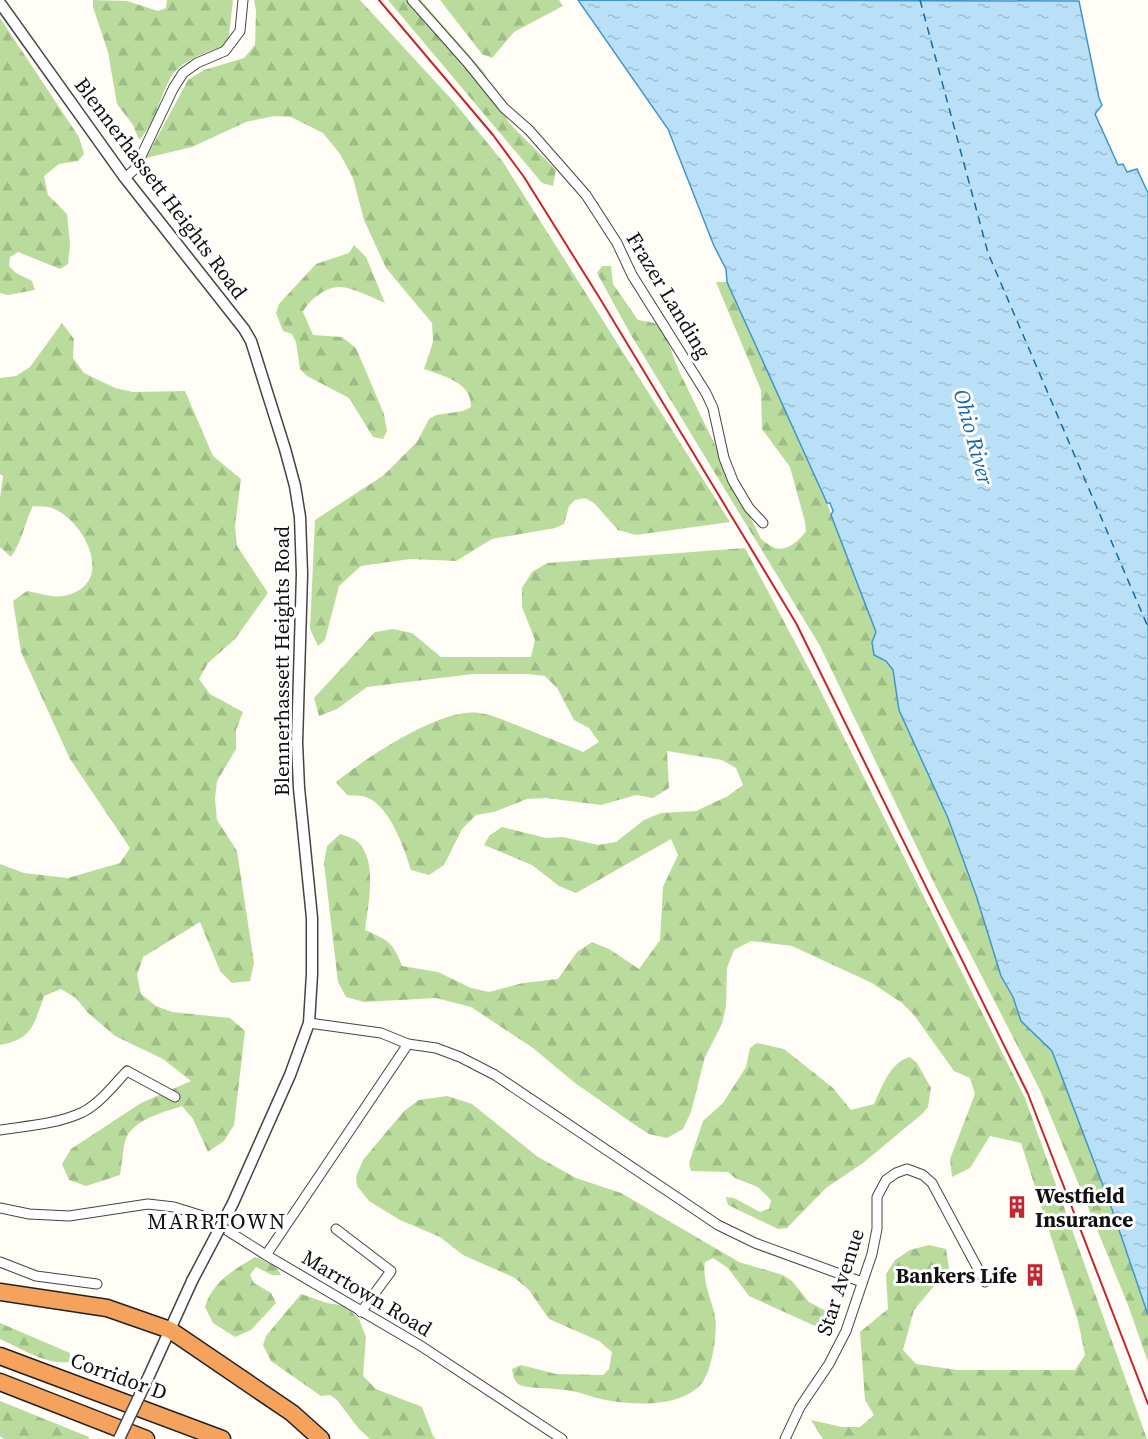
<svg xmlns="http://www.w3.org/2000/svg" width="1148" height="1439" font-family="'Source Serif 4',serif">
<defs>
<pattern id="forest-firs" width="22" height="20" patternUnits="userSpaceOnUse" patternTransform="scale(1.5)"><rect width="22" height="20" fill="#b9dc9c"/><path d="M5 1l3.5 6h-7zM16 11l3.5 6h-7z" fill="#9ebc85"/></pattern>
<pattern id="water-ripples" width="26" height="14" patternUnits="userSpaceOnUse" patternTransform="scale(1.5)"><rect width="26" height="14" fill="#b9e0f7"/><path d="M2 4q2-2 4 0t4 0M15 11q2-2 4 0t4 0" fill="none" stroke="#9ebfd3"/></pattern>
</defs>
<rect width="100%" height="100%" fill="#fffdf5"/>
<g fill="url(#forest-firs)">
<path d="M93,0L127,1L158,11L166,8L167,0H233L228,44C209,52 182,59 171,77C159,98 156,123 139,140L133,125L117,104L108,52L93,7Z"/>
<path d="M254,0H360L454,102L503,162L730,522L636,535L618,530L594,503L585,498L575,500L569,506L564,524L555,528L492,539L456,561L410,559L361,566L339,586L325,640L318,646L310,629L315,520L384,475L417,442L429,419L436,415L463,411L471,407C472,382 443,376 424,369L433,342L432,323L386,268L364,220L353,178L340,154L323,133L291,117L274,116L246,122L192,147L146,158L188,80L204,70L244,58L255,45L256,11Z"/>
<polygon points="388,0 421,0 484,72 509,123 556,170 553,186 542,183"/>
<polygon points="440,0 559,0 563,6 514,32 492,58 482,54"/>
<polygon points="0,18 79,137 84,154 78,161 59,164 44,176 48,195 67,214 70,244 68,264 60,269 18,252 10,257 9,266 16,273 32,281 35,290 8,295 0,293"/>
<path d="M354,245L366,257L385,303C373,298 354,288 341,287C326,286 309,300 303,312L313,335L342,337L356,348L384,414L387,431L383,439L373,437L349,398L307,376L300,369L296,342L292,334L283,331L276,313L279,304L316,264L349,253Z"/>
<path d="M602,266H611L613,284L638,320L655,323L666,337L679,371L761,539C765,542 770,546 775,548C787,552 800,540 806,531L805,522L790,467L762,429L761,390L716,282H727L827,503L876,632L872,642L893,670L899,710L948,818L976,895L1001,976L1013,997L1021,1021L1052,1051L1113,1212L1148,1315V1362L1128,1305L1040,1090L936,887L820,646L631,335L597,273Z"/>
<path d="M62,323L74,339L73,358L84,373L115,388L133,392L185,391L213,456L241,479L235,526L237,546L268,593L235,639L208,663L199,679L210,694L243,712L236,730V749L217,781L215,799L217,820L237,851L254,963L250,981L232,983L220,971L200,922L143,957L137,975L141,994L156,1006L172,1012L230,1018L245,1031L234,1125L224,1141L208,1152L193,1119L182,1106C164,1112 138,1118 127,1136C123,1144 122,1165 120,1175L86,1186L69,1180L62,1164L71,1149L141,1103L191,1081L163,1059L115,1036L87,1012L76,998L61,989L44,996C34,1024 33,1039 0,1045V864L24,873L68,878L120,863L130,848L70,759L21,652L13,601L27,591C38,593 53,598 63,596C118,586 85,520 52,508C47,506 39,507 33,506C24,524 23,539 11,557L0,547V498L3,476L0,474V378L16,376L30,367Z"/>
<path d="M745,548L817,684L1025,1098L1147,1439H823L811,1420L842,1427H860L874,1415L865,1400L860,1332L888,1309L886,1274L895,1260L910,1250L929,1245L946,1249L949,1268L914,1310L903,1350L916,1364L957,1370H1075L1085,1355L1078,1321L1021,1143L990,1136L970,1168L952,1177L950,1159L975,1094L970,1078L954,1071L914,1015L902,1003L872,983L792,946L751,941L734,950L727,968L726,1006L722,1024L705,1057L691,1112L683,1129L667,1138L649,1134L635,1125L575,1083L533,1048L471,1007L436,998L364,1002L346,997L338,982L324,863L327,846L340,834C346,836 353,838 358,842C378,861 368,905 365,930C388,940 393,942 402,966L438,972L471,988L489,992L523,983L558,979L577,952L592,942L609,949L639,969L660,940L663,887L678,855L671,839L576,893L559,886L532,865L484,845L489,836L502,827L546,838L563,837L598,845L616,842L644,820L661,813L696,811L728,796L743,785L736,768L722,760L667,751L669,788L653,798L636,795L601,805L546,798L527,799L494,812L476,815L462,829L444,865L429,875L411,870C404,848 390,806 366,797C361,795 353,796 347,795L336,782C366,758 441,707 479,713C493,715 506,721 519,726C540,735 562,743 583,752L599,742L589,728L574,720L557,688L545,676L528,674H473L367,687L337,709L319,716L314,698L375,632L393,629L412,633L441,657H531L535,640L522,607V588L532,572L547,563Z"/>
<path d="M757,1043L784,1049L833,1088L851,1110L874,1104C882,1087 890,1062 910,1057L917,1063L931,1088L928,1107L922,1114L863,1163L826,1188L787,1228L778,1229L728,1205L726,1197L734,1198L760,1212L769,1209L771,1200L758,1187L735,1178L728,1172L691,1171L689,1163L703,1121L723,1103L746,1067L750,1048Z"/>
<path d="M447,1096L472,1104L538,1157L576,1178L621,1193L739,1262L783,1275L792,1281L809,1302L834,1315L831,1323L822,1328L813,1325L749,1296L728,1268L713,1258L705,1262C702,1280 711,1298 715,1316C718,1332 712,1370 702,1383C682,1407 639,1405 611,1401C596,1399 581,1392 566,1390C555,1388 529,1389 520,1385C514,1382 513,1375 512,1369L521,1365L556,1374L603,1375L609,1369L612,1352L599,1341L549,1319L529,1290L515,1278L463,1255L440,1237L400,1220L369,1201L357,1186L356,1177L363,1160L404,1111L419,1100Z"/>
<path d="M255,1257L276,1266L281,1275H272L256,1267L250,1275L254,1283L271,1293L276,1303L251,1330L235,1337L213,1323L205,1307C212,1282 234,1270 255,1257Z"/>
<polygon points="301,1294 327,1303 346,1306 359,1319 366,1337 363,1376 376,1389 422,1407 433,1436 436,1439 370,1439 359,1429 337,1400 330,1395 321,1396 271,1361 263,1345 266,1336"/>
<path d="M0,1323L70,1353L69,1362C45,1365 21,1348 0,1339Z"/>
<polygon points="0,1401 89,1437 89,1439 4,1439 0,1436"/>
</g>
<polygon fill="url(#water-ripples)" stroke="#3f96cf" stroke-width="1.5" points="578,0 1079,1 1099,98 1102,105 1095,114 1118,165 1123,164 1127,172 1137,169 1148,193 1148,1315 1113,1212 1052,1051 1021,1021 1013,997 1001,976 976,895 948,818 899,710 893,670 886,661 874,655 872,642 876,632 831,515 833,511 830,503 827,503 727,282 726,269 714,246 668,129"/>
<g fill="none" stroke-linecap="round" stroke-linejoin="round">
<polyline stroke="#1768a6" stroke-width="1.5" stroke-dasharray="8 6" stroke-linecap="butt" points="920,0 988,253 1148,627"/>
<g stroke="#444" stroke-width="11">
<g id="minor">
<polyline points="412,0 467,62 504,108 529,130 586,195 617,243 632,275 706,393 713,408 724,458 733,481 749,508 763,523"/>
<polyline points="125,178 135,169 173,89 183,73 197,63 225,51 240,31 243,0"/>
<polyline points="309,1023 381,1033 408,1044 436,1048 460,1057 495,1075 718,1225 755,1243 862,1282"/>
<path d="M0,1130C27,1126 58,1124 83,1112C100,1103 114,1085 127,1071L175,1097"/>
<polyline points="0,1208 29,1214 69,1216 148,1204 174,1207 206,1217 266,1255 421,1346 562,1439"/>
<polyline points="336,1229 391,1271 361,1312"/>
<polyline points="266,1255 408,1044"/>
<polyline points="0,1262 36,1276 97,1284"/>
<polyline points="785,1439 800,1407 829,1364 846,1331 872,1254 877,1229 877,1197 886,1180 896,1173 907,1169 923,1175 932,1183 985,1282"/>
</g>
</g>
<g stroke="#444" stroke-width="13">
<g id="tertiary">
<polyline points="0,3 125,178 244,329 251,341 285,449 295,486 300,517 302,574 297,743 299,788 312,918 312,974 309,1023 290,1075 233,1203"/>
<polyline points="148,1378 192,1281"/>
</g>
</g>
<g stroke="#222" stroke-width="19">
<g id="motorway">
<polyline points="0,1292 107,1308 170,1330 292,1413 321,1439"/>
<polyline points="0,1356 222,1439"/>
<polyline points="0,1382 146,1439"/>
</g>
</g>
<use href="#minor" stroke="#fff" stroke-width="9"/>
<use href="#tertiary" stroke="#fff" stroke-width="10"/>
<use href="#motorway" stroke="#f5a25d" stroke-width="16"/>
<polyline stroke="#c4262e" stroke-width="2" points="379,0 493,135 524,177 599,297 796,623 1028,1094 1148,1404"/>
<g stroke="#444" stroke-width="13" stroke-linecap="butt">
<g id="tertiary-bridge">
<polyline points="192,1281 233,1203"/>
<polyline points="119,1439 148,1378"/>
</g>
</g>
<use href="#tertiary-bridge" stroke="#fff" stroke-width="10"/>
</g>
<defs>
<g id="building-bare" transform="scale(1.8)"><path d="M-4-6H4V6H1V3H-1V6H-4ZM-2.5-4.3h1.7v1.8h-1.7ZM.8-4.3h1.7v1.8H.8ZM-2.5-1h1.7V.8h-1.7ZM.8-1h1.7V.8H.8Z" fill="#c4262e" stroke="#fff" stroke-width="2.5" paint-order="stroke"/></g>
</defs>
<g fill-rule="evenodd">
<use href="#building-bare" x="1017" y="1207"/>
<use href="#building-bare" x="1035" y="1275"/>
</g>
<g text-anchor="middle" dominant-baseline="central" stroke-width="6" stroke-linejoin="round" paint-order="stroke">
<g font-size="21" fill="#111" stroke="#fff">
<text transform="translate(161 188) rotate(53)">Blennerhassett Heights Road</text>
<text transform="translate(669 295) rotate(59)">Frazer Landing</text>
<text transform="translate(281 661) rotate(-90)">Blennerhassett Heights Road</text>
<text transform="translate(840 1282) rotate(-72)">Star Avenue</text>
<text transform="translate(367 1293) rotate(31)">Marrtown Road</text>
<text transform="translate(119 1376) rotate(20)">Corridor D</text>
</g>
<g font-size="21" font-weight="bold" fill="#111" stroke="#fff" text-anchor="start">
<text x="1035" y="1195">Westfield<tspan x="1035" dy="24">Insurance</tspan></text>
<text x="1017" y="1275" text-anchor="end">Bankers Life</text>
</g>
<g font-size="22" font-style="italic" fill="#1768a6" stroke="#fff">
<text transform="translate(974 437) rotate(75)">Ohio River</text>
</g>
<g font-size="22" letter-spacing="1.5" fill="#111" stroke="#fff">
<text x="217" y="1221">MARRTOWN</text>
</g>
</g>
</svg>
